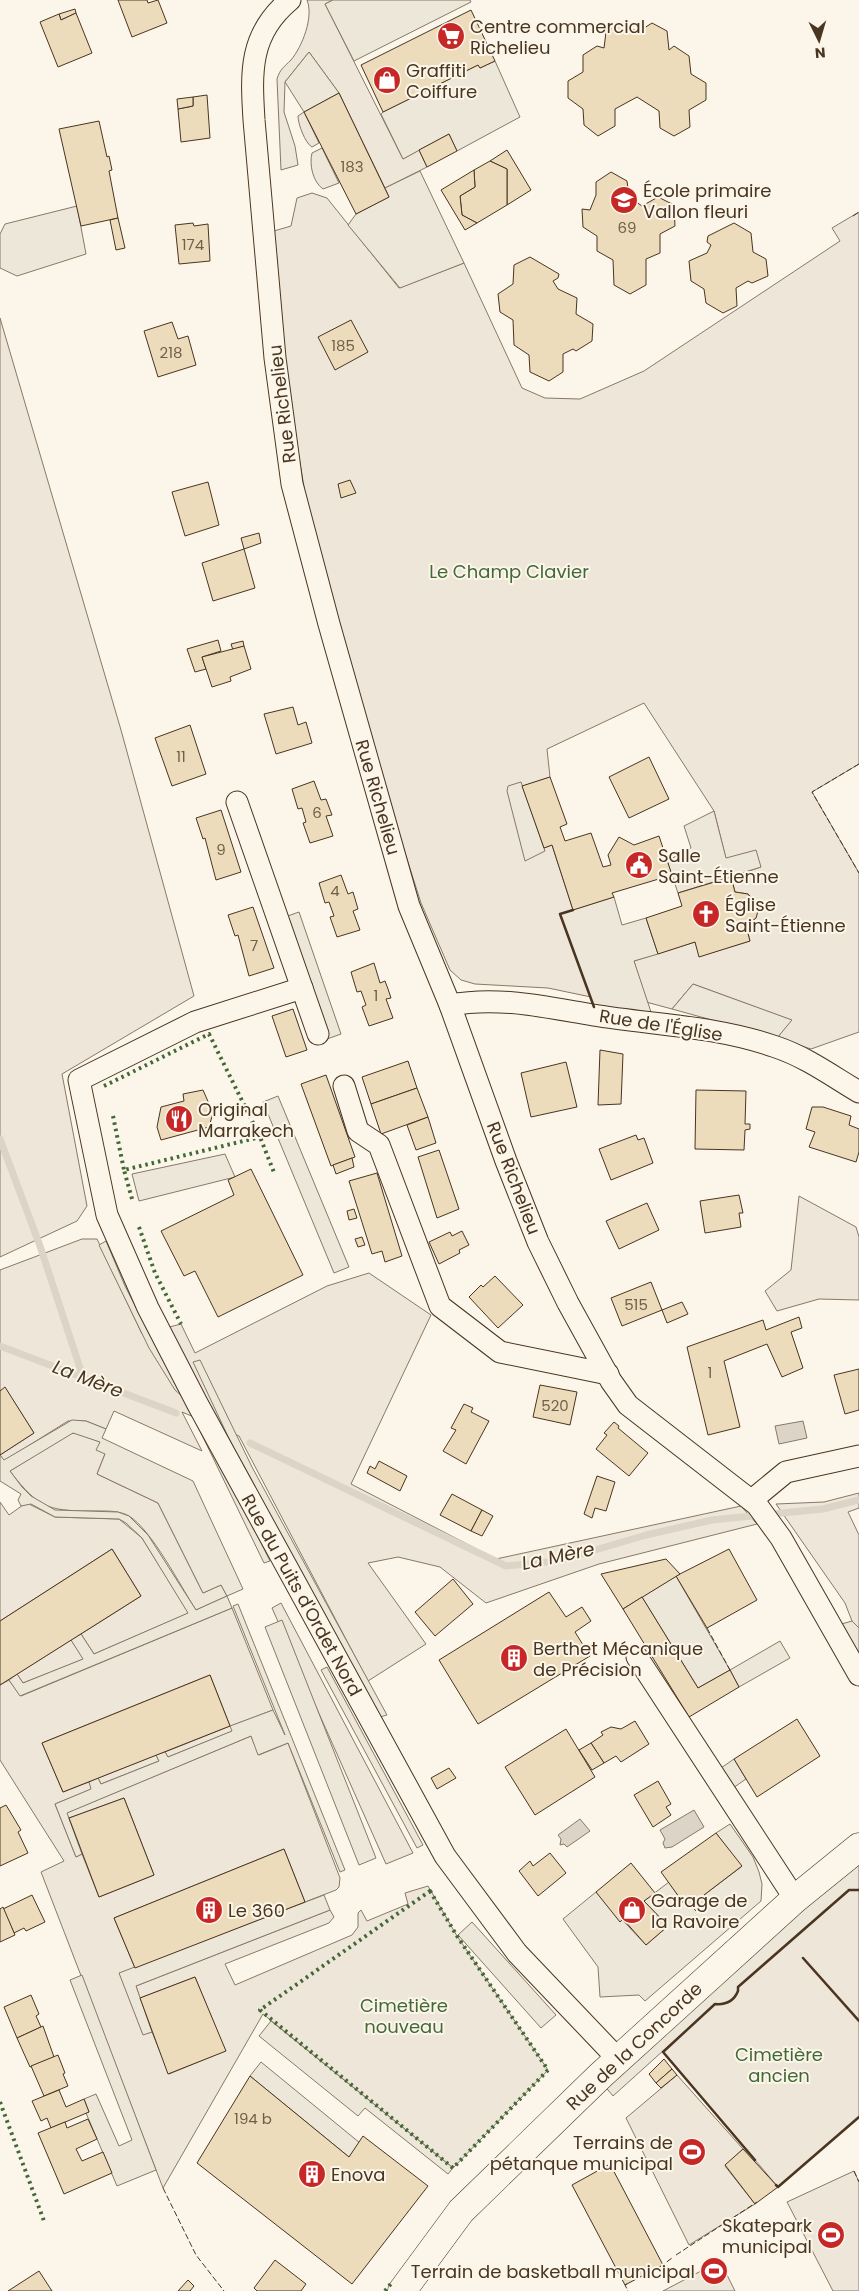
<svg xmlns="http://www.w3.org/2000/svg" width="859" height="2291" font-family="Poppins,sans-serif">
<rect width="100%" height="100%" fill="#fbf6e9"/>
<g fill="#ede6d9" stroke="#887966">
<path d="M307,0H333L325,4L403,159L419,150L427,167L385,188L339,93L309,52L285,82L284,112L295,146L298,165L281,170L277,79C280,69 284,67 291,60C302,47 314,17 307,0Z"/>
<path d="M304,112L319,143L312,147C305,143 298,124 298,116Z"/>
<path d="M322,148L339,183L323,189C313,182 309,165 312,153Z"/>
<path d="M312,193L327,198L399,288L464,263L522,388L545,398L580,399L644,371L840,241L832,228L859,212V764L812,792L859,873V1032L811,1049L777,1038L791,1020L693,984L672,1009L646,1002L634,961L695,942L700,956L750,941L746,926C760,919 760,904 748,894L735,892L731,877L761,867L726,859L714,811L644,703L547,749L550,777L523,786L544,848L552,845L573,910L560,914L591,997L548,988L475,984L461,980L450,970L421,903L391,809L307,505L288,391L274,231L291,226L297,198Z"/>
<polygon points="0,318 121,730 194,996 62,1074 87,1206 77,1221 0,1257"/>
<polygon points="799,1196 856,1227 859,1237 859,1300 819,1299 777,1311 765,1291 791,1270"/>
<polygon points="82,1239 97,1239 142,1334 181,1324 195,1353 327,1286 369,1273 431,1315 351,1484 496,1559 741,1506 757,1524 599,1564 486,1603 440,1567 398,1557 368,1563 426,1644 368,1681 239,1436 182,1412 202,1451 114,1411 106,1429 86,1421 68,1421 4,1461 0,1455 34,1433 5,1388 0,1391 0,1270"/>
<path d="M77,1433L100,1442L105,1454L97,1474L158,1503L203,1593L221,1585L227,1596L196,1610C181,1587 151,1529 129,1516C120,1511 110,1511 99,1511C51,1511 40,1511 10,1471L68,1434Z"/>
<polygon points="859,1493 859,1508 848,1512 859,1535 859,1628 852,1621 845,1603 776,1504 824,1502"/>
<polygon points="0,1502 9,1515 23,1505 29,1504 55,1517 119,1519 142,1538 189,1613 94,1654 81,1634 141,1596 112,1549 0,1621"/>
<polygon points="281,1603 413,1853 386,1864 272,1608"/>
<polygon points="232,1608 273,1710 231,1726 233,1731 168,1757 165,1752 230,1726 210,1675 42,1743 63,1792 89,1782 92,1789 55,1804 76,1857 82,1854 99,1897 154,1875 124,1798 69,1818 66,1813 251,1736 259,1755 288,1743 340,1878 339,1887 336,1890 305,1902 284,1849 114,1918 135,1968 120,1973 143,2034 152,2032 169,2074 225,2051 195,1977 140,1998 136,1986 330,1910 334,1917 329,1923 225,1964 235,1985 352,1935 358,1927 358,1913 361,1910 367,1921 408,1904 405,1893 428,1886 457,1936 548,2070 453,2168 263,2014 163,2188 41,1872 64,1861 0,1760 0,1685 9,1680 21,1696"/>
<polygon points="71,1640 84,1659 23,1683 17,1674"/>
<polygon points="156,1755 159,1761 101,1784 98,1778"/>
<polygon points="849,1890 859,1890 859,2117 778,2187 663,2052 715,2004 720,2004 737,1994 738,1987"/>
<polygon points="677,2075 743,2149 725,2166 755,2204 689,2245 626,2118"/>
<polygon points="854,2171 859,2182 859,2291 833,2291 787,2202"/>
<polygon points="720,2261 735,2291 663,2291"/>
</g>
<g fill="#ede7d9" stroke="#887966" fill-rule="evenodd">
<polygon points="333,0 470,0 471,2 354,61 325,4"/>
<polygon points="309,52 339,93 304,112 285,82"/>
<polygon points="495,61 520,117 457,151 449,134 403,159 381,114 383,112 478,65 480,68"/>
<polygon points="420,171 464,263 400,288 348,225 356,214 389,197 385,188"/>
<polygon points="77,206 86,254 17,276 0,268 0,234 5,224"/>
<polygon points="521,782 545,851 525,861 507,791 508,786"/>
<polygon points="714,811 726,858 756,850 761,867 678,893 667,861 691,848 684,826"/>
<polygon points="614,897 622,925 646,918 658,954 634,961 651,1012 594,1007 560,914"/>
<polygon points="299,912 341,1034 327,1039 285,917"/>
<polygon points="693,984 792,1020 777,1038 672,1009"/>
<polygon points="278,1096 349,1267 334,1273 263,1102"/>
<polygon points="225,1154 235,1177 139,1201 132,1174"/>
<polygon points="106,1241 125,1286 164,1362 216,1453 270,1561 264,1563 184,1398 175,1390 149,1348 99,1245"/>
<polygon points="200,1360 252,1467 387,1715 380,1717 240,1462 193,1362"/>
<path d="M72,1420L86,1421L106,1429L102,1438L193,1481L243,1589L227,1596L232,1608L20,1696L9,1680L17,1674L23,1683L83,1659L71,1640L81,1634L94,1654L188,1613L142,1538L126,1523L119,1519L55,1517L31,1504L21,1506L18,1500L21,1494L0,1481V1455L4,1460ZM73,1433L100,1442L96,1450L105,1454L97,1474L158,1503L203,1593L221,1585L227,1596L196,1610L148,1535L129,1516L118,1512L55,1510L31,1496L22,1487L10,1471Z"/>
<polygon points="676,1576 730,1670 780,1641 790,1658 739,1687 730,1670 698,1688 642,1597"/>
<polygon points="238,1604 345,1870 340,1872 288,1743 258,1755 251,1736 67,1813 82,1854 76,1857 55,1804 91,1789 89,1782 98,1778 101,1784 159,1761 156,1755 165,1752 168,1757 232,1731 230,1726 273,1710 285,1735 233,1606"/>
<polygon points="282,1620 376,1858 359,1865 265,1627"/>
<polygon points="852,1621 859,1628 859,1666 838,1625"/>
<polygon points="327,1667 423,1845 417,1848 321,1670"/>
<polygon points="734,1759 746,1779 733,1788 721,1768"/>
<polygon points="730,1824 753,1857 759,1872 762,1884 761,1901 645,2001 639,1995 600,1997 598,1967 563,1919 596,1892 646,1945 668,1926 644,1901 669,1882 687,1908 691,1905 696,1911 708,1900 704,1895 741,1867 716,1833"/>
<polygon points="859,1858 859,1890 849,1890 738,1987 738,1991 733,1999 727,2003 715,2004 613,2096 603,2084"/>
<polygon points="324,1895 330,1910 136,1986 152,2032 143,2035 119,1973"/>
<polygon points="472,1922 556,2015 541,2028 458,1935"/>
<polygon points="82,1975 156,2170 117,2186 86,2113 89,2112 84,2099 96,2094 119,2146 132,2140 70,1980"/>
<polygon points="271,2021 453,2168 448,2174 365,2108 358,2116 259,2036"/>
<polygon points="261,2062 360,2143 349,2157 250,2076"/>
</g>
<g fill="#dcd4c6" stroke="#887966">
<polygon points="803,1421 807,1438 779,1444 775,1426"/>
<polygon points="694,1810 704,1827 672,1847 665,1848 663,1843 665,1839 660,1830"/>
<polygon points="580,1819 590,1831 567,1847 564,1844 560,1845 561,1839 558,1835"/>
</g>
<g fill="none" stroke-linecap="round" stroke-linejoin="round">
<g stroke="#dcd4c6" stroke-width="7">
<polyline points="0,1139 40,1246 83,1377"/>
<polyline points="0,1346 176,1413"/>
<polyline points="250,1443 506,1566 558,1561 646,1535 712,1520 823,1509 859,1500"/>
</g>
</g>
<g fill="#ecdcbc" stroke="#4a3520">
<polygon points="118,0 147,0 148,3 158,0 167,23 132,37"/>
<polygon points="75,9 76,13 61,20 59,14"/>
<polygon points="471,10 495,61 480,68 478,65 383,112 361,65"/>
<polygon points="76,13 92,53 58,67 40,22 59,14 61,20"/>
<polygon points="622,23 638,32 652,23 667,31 669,50 674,46 689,56 691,74 706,83 706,100 689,110 690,127 674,136 660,128 659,111 637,97 615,109 615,126 598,136 584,125 583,109 568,98 568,81 583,72 583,55 597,46 604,48 606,32"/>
<polygon points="339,93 389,197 356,214 304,112"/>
<polygon points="207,95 210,138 181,142 178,109 193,106 193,97"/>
<polygon points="193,97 193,106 178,109 177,99"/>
<polygon points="99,121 107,157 109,156 112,170 109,171 118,218 81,226 59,129"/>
<polygon points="449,134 457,151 427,167 419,150"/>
<polygon points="507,150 531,190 507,205 507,169 490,161"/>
<polygon points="490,161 507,169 507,205 477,223 462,215 460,196 475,187 474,170"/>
<polygon points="474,170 475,187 460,196 462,215 477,223 465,230 441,190"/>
<polygon points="611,172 627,181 629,197 642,206 658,197 674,205 675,226 660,234 660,253 646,259 646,285 630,294 614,285 613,260 597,251 597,236 583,227 582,209 590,210 596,195 596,182"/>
<polygon points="118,218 125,248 116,250 110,220"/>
<polygon points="193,223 194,226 208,224 210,261 179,264 175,225"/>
<polygon points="734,223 751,233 753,252 766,259 768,276 752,283 748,281 736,288 737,306 723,313 706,303 704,289 691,281 689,261 707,253 711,245 707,242 708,236"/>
<polygon points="530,257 559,274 558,278 553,281 558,289 577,298 576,314 593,324 592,341 576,351 573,349 563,354 563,372 549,381 530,372 529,355 514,345 513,320 500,312 498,294 513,284 514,265"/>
<polygon points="351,320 368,352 335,370 318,337"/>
<polygon points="172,322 178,339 188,336 196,365 158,377 144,331"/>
<polygon points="350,480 356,493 341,498 338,484"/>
<polygon points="208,482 219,525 185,536 172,492"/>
<polygon points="259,533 261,543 244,549 241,538"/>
<polygon points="244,549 255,588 213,601 202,563"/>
<polygon points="218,640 221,651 202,657 206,669 195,672 187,649"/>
<polygon points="243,641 244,646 233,650 231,644"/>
<polygon points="244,646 251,669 230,677 231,681 212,687 202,657"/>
<polygon points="293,707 298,725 306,722 312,743 276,754 264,714"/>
<polygon points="190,725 206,774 172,786 155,738"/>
<polygon points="649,757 669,799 629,818 609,777"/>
<polygon points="550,777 567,824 560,827 565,841 591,833 603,867 611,865 608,855 619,837 634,845 659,836 672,875 612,893 614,897 573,910 552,845 544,848 522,786"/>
<polygon points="314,781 321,800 326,799 332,815 326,816 333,836 310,843 303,823 306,822 302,808 298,809 292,789"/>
<polygon points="221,810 241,872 216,880 205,838 203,839 196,818"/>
<polygon points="341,875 348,894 353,892 358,909 353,911 360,930 337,937 330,917 334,916 329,902 325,903 319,883"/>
<polygon points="731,877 735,892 748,894 756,905 758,911 756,918 746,926 750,941 699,957 695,942 658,954 646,918 682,906 678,893"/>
<polygon points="253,907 274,968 249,976 238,935 235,936 228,915"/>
<polygon points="374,963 380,983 385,981 388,989 391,998 386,999 393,1018 369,1026 362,1007 366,1005 361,991 357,992 351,972"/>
<polygon points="293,1009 307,1050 286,1057 272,1016"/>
<polygon points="600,1050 623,1054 621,1104 598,1105"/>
<polygon points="408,1061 417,1088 371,1104 362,1077"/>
<polygon points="566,1062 577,1107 531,1117 521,1073"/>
<polygon points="326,1075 355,1157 331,1166 301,1084"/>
<polygon points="417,1088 428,1117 381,1134 371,1104"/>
<polygon points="203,1090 213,1113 209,1127 161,1140 157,1127 161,1107 184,1101 183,1094"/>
<polygon points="696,1090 746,1091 745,1124 750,1124 750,1129 745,1130 744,1150 695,1149"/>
<polygon points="812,1107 823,1107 851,1116 849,1125 859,1129 859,1152 856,1162 809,1147 815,1132 806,1129"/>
<polygon points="428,1117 436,1143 416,1150 407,1125"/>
<polygon points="636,1135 638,1140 644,1138 653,1163 611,1180 599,1149"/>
<polygon points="439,1150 459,1209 437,1218 418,1157"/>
<polygon points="352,1158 354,1167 336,1174 333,1165"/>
<polygon points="251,1169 303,1275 218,1317 195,1271 184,1276 161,1231 234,1195 228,1180"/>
<polygon points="377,1173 402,1256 385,1262 382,1251 372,1254 349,1181"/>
<polygon points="739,1195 743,1213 739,1213 741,1227 705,1233 700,1201"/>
<polygon points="647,1203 659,1230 619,1249 606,1221"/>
<polygon points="354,1209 357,1218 349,1220 347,1211"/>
<polygon points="462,1231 469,1245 459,1250 460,1253 439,1264 429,1242 450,1232 452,1236"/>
<polygon points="362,1237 365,1245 358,1247 355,1239"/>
<polygon points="495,1276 523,1305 498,1328 469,1297 481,1285 483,1287"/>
<polygon points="651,1282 662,1310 622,1326 611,1298"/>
<polygon points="682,1302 688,1314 667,1323 662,1310"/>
<polygon points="799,1317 802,1328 791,1332 803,1368 782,1377 767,1344 724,1361 740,1427 708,1435 687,1347 763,1320 766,1330"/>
<polygon points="859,1369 859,1410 845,1414 834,1375"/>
<polygon points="540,1385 577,1392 570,1425 533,1417"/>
<polygon points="5,1387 34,1433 0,1455 0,1391"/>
<polygon points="464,1404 473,1408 471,1412 489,1421 466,1464 443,1451 456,1430 451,1428"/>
<polygon points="614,1422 619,1426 618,1428 648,1453 629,1476 596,1449 607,1435 604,1433"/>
<polygon points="379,1461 407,1476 400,1491 367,1473 370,1466 375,1469"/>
<polygon points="597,1476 615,1482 606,1511 595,1508 592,1518 584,1514"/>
<polygon points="452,1494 482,1510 471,1531 440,1515"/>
<polygon points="482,1510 493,1516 482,1536 471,1531"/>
<polygon points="112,1549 141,1596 0,1685 0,1621"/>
<polygon points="729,1549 757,1600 707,1628 676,1576"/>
<polygon points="666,1559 680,1574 623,1609 601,1574"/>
<polygon points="453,1579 473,1604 435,1636 415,1612"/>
<polygon points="549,1592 566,1617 582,1607 591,1621 575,1632 590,1656 478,1724 439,1660"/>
<polygon points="642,1597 698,1688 730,1670 739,1687 689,1717 623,1609"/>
<polygon points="210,1675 230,1726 63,1792 42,1743"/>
<polygon points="797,1719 820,1756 757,1797 734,1759"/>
<polygon points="635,1721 649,1744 621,1762 616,1756 604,1763 591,1743 603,1735 601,1732 611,1727 621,1729"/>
<polygon points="566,1729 595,1777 535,1815 505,1767"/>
<polygon points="591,1743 604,1763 592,1770 579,1750"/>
<polygon points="449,1768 456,1778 437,1789 431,1778"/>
<polygon points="658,1781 671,1804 666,1807 671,1815 653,1827 634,1795"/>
<polygon points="124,1798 154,1875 99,1897 69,1818"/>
<polygon points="6,1805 21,1830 18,1832 28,1853 0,1866 0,1808"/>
<polygon points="716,1833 742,1866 704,1895 708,1899 696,1911 691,1905 687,1908 661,1872"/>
<polygon points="284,1849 305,1902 135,1968 114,1918"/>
<polygon points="550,1853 566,1873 538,1896 519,1871 530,1861 533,1866"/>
<polygon points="631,1863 655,1893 644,1901 668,1926 646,1945 623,1919 620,1922 596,1892"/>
<polygon points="32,1895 45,1922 26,1931 24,1928 14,1933 3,1909"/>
<polygon points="3,1907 15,1935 0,1942 0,1909"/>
<polygon points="195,1977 226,2051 168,2074 140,1998"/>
<polygon points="31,1995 39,2014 36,2016 41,2027 17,2038 4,2007"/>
<polygon points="43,2026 54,2057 30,2067 17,2038"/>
<polygon points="58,2055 65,2073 63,2074 68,2086 44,2096 31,2066"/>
<polygon points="664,2059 672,2069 656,2083 649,2074"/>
<polygon points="672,2069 677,2075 661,2088 656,2083"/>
<polygon points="250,2076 349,2157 363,2136 428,2186 352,2284 197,2163"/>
<polygon points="59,2090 66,2107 84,2099 89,2112 51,2128 47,2118 41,2121 32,2101"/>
<polygon points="88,2119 97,2139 76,2149 82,2161 103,2152 112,2173 64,2194 38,2133 65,2122 67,2128"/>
<polygon points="743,2149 778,2187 755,2204 725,2165"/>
<polygon points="610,2164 663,2265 625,2285 572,2185"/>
<polygon points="275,2260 306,2284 301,2291 257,2291 254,2288"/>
<polygon points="39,2271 52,2291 8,2291"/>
<polygon points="188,2280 194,2286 190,2291 178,2291"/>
</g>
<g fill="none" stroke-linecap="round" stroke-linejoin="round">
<g stroke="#4a3520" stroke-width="23">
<g id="minor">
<path d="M290,0C249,34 251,72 254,120L275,358L292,484L329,624L409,906L450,1005L506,1161L538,1242L568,1303L611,1381L628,1405L757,1505L781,1538L859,1675"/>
<polyline points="237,802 318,1034"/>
<polyline points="302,988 195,1022 79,1080 107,1215 148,1308 197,1403 387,1750 445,1856 517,1953 618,2059"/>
<path d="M450,1005C499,996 545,1007 593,1015C654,1025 717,1026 776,1047C806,1057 832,1076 859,1092"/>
<polyline points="344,1086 358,1131 379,1145 440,1306 500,1352 608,1374"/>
<polyline points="752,1500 786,1472 859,1456"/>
<polyline points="637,1657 795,1899"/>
</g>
</g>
<g stroke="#4a3520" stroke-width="29">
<polyline id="tertiary" points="402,2291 461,2211 601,2075 795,1899 859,1847"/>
</g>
<use href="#minor" stroke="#fbf6e9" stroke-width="21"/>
<use href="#tertiary" stroke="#fbf6e9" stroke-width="28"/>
<g stroke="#436837" stroke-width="4" stroke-dasharray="2.5 4" stroke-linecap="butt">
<polyline points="104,1086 209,1034 260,1137 275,1175"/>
<polyline points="113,1116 124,1170"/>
<polyline points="132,1199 124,1170 260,1137"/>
<polyline points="139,1227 155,1273 181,1324"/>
<polygon points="430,1891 457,1936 548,2070 453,2168 260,2010"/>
<polyline points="0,2102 44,2221"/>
<polyline points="385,2291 393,2281"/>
</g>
<g stroke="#4a3520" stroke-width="1" stroke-dasharray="6 2.5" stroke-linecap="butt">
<polyline points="853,216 859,212"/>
<polyline points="859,764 812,792 859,873"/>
<polyline points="707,1628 730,1670"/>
<polyline points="854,2171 859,2182"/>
<polyline points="163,2188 196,2255 224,2291"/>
<polyline points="676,2255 757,2202"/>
<polyline points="660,2267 672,2258"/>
<polyline points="627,2284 625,2285 628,2291"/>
</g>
<g stroke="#4a3520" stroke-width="2.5">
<polyline points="573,910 560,914 594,1007"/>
<polyline points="803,1958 859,2021"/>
<path d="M755,2160L663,2052L715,2004C726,2005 734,2001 738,1991V1987L849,1890H859"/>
<polyline points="776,2185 778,2187 859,2117"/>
</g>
</g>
<defs>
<g id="supermarket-disc" transform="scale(1.4375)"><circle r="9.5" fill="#c62828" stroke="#fbf6e9"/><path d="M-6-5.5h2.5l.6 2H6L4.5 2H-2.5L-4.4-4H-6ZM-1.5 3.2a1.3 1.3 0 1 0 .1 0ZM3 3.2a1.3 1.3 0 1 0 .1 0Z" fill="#fff"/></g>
<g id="shop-disc" transform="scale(1.4375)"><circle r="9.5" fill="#c62828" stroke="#fbf6e9"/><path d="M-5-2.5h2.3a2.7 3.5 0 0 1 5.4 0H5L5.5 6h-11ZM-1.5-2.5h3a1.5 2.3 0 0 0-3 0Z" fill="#fff"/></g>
<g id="school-disc" transform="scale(1.4375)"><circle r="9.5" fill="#c62828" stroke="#fbf6e9"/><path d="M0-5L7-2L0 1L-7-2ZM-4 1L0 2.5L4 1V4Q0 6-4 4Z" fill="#fff"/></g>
<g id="civic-disc" transform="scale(1.4375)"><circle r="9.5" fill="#c62828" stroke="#fbf6e9"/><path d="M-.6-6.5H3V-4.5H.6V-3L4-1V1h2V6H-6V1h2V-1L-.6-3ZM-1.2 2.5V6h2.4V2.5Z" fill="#fff"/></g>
<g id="church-disc" transform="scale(1.4375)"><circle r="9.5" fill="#c62828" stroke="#fbf6e9"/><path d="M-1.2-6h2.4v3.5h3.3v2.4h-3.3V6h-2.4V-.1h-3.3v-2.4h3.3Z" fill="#fff"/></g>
<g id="restaurant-disc" transform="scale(1.4375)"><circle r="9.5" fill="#c62828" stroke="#fbf6e9"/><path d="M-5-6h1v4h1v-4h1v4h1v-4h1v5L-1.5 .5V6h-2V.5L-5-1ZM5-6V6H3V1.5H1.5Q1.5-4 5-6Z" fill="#fff"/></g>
<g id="building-disc" transform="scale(1.4375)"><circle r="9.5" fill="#c62828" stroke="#fbf6e9"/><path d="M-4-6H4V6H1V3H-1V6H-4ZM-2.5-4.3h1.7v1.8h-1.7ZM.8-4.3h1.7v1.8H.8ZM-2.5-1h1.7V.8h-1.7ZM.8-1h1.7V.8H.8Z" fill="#fff"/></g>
<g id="stadium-disc" transform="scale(1.4375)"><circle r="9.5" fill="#c62828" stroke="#fbf6e9"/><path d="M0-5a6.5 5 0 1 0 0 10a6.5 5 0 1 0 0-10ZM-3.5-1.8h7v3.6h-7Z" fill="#fff"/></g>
</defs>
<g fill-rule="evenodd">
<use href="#supermarket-disc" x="451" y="36"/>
<use href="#shop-disc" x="387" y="80"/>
<use href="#school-disc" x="624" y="200"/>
<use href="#civic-disc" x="639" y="865"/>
<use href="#church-disc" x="706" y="914"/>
<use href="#restaurant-disc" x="179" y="1119"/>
<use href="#building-disc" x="514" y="1658"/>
<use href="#building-disc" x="209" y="1910"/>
<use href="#shop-disc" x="632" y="1910"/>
<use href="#stadium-disc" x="692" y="2152"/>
<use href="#building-disc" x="312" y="2174"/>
<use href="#stadium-disc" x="831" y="2235"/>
<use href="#stadium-disc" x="714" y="2271"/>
</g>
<g text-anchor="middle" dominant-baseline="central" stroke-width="4" stroke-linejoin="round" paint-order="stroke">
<g font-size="15" fill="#725f47">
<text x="352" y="166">183</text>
<text x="627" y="227">69</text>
<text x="193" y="244">174</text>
<text x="343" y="345">185</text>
<text x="171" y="352">218</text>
<text x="181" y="756">11</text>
<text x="317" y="812">6</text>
<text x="221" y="849">9</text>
<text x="335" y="890">4</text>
<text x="254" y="945">7</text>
<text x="376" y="995">1</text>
<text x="636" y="1304">515</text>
<text x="710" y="1372">1</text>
<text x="555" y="1405">520</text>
<text x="253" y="2118">194 b</text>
</g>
<g font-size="18" fill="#4a3520" stroke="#fbf6e9" text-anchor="start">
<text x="470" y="26">Centre commercial<tspan x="470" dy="21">Richelieu</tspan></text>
<text x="406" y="70">Graffiti<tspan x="406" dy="21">Coiffure</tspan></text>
<text x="643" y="190">École primaire<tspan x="643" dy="21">Vallon fleuri</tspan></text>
<text x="658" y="855">Salle<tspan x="658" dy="21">Saint-Étienne</tspan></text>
<text x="725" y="904">Église<tspan x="725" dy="21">Saint-Étienne</tspan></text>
<text x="198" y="1109">Original<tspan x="198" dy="21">Marrakech</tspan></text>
<text x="533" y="1648">Berthet Mécanique<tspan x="533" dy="21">de Précision</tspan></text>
<text x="651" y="1900">Garage de<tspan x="651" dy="21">la Ravoire</tspan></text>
<text x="228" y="1910">Le 360</text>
<text x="673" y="2142" text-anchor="end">Terrains de<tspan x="673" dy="21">pétanque municipal</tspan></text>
<text x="331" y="2174">Enova</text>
<text x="812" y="2225" text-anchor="end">Skatepark<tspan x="812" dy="21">municipal</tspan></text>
<text x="695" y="2271" text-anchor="end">Terrain de basketball municipal</text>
</g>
<g font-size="18" fill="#4a3520" stroke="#fbf6e9">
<text transform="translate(282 404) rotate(-97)">Rue Richelieu</text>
<text transform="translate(378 797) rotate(74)">Rue Richelieu</text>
<text transform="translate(661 1025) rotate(9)">Rue de l'Église</text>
<text transform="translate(514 1178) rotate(69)">Rue Richelieu</text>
<text transform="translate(302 1595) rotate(61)">Rue du Puits d'Ordet Nord</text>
<text transform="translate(634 2046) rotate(-43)">Rue de la Concorde</text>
</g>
<g font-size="18" fill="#436837" stroke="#fbf6e9">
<text x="509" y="571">Le Champ Clavier</text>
<text x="404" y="2005">Cimetière<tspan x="404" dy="21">nouveau</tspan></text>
<text x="779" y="2054">Cimetière<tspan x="779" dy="21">ancien</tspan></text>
</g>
<g font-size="19" font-style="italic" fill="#4a3520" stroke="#fbf6e9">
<text transform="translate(88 1379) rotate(21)">La Mère</text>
<text transform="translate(558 1556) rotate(-12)">La Mère</text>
</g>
</g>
<g transform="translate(819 40) rotate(175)" stroke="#fbf6e9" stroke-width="4" paint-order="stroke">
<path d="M0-4L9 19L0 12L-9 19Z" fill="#4a3520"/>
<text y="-8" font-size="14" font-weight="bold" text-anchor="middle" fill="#4a3520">N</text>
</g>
</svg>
